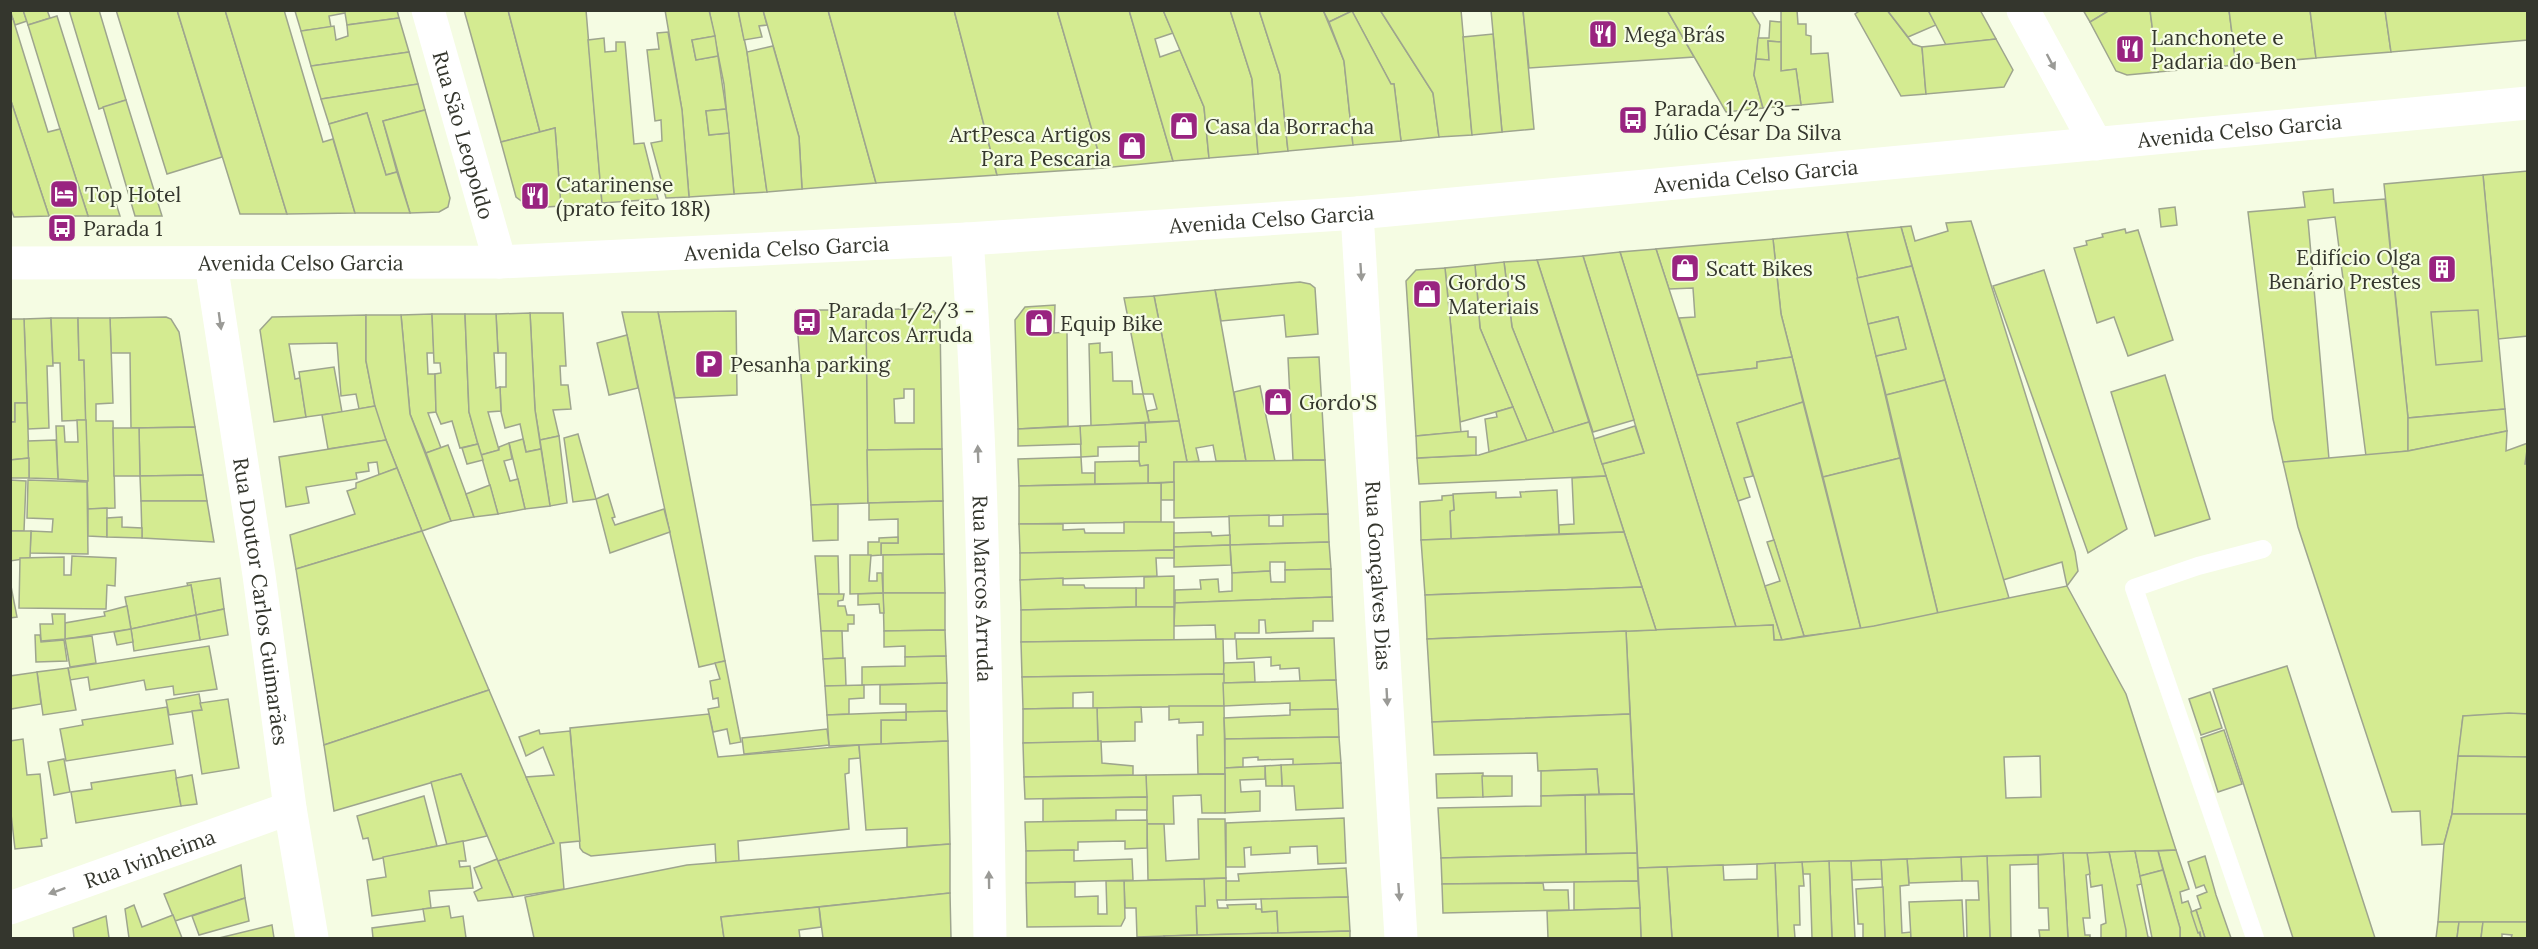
<svg xmlns="http://www.w3.org/2000/svg" width="2538" height="949" font-family="Lora,serif">
<rect width="100%" height="100%" fill="#f5fce3"/>
<g fill="#d4eb91" stroke="#9ea58e" stroke-width="1.5" fill-rule="evenodd">
<polygon points="10,10 23,10 27,21 15,25"/>
<polygon points="23,10 47,10 50,18 28,25"/>
<polygon points="69,10 99,10 126,100 99,109"/>
<polygon points="116,10 177,10 222,157 167,174"/>
<polygon points="177,10 225,10 287,214 240,214"/>
<polygon points="225,10 284,10 323,142 333,139 355,213 287,214"/>
<polygon points="397,10 399,18 347,25 345,13 329,16 331,27 301,31 295,11"/>
<polygon points="464,10 508,10 540,132 501,142"/>
<polygon points="508,10 586,10 602,203 561,206 555,128 540,132"/>
<polygon points="709,10 738,10 747,52 767,192 734,194 724,84"/>
<polygon points="709,10 715,36 692,40 696,60 718,56 726,109 706,111 709,135 729,133 734,194 689,197 682,110 665,10"/>
<polygon points="738,10 763,10 767,25 759,26 762,37 744,40"/>
<polygon points="763,10 828,10 876,183 802,189 799,137"/>
<polygon points="828,10 954,10 997,175 876,183"/>
<polygon points="954,10 1057,10 1103,168 997,175"/>
<polygon points="1057,10 1129,10 1173,161 1103,168"/>
<polygon points="1129,10 1163,10 1173,33 1155,39 1160,57 1180,50 1204,107 1209,158 1173,161"/>
<polygon points="1163,10 1230,10 1252,79 1258,154 1209,158 1204,107"/>
<polygon points="1230,10 1259,10 1280,75 1288,151 1258,154 1252,79"/>
<polygon points="1259,10 1323,10 1344,61 1353,145 1288,151 1280,75"/>
<polygon points="1323,10 1380,10 1433,93 1439,137 1401,141 1394,84 1391,84 1352,11 1329,22"/>
<polygon points="1380,10 1461,10 1472,135 1439,137 1433,93"/>
<polygon points="1491,10 1523,10 1534,129 1502,132"/>
<polygon points="1523,10 1667,10 1694,57 1529,68"/>
<polygon points="1667,10 1751,10 1760,25 1754,75 1763,108 1726,112"/>
<polygon points="1781,10 1797,10 1798,24 1806,24 1806,35 1811,36 1811,54 1828,53 1833,102 1801,105 1796,69 1781,71"/>
<polygon points="1861,10 1887,10 1913,44 1922,47 1926,94 1901,96 1855,14"/>
<polygon points="1887,10 1928,10 1936,25 1908,37"/>
<polygon points="1928,10 1980,10 1996,39 1946,45"/>
<polygon points="2083,10 2110,10 2090,22"/>
<polygon points="2110,10 2150,10 2158,72 2127,75 2116,71 2090,22"/>
<polygon points="2150,10 2229,10 2236,65 2158,72"/>
<polygon points="2229,10 2310,10 2316,58 2236,65"/>
<polygon points="2310,10 2385,10 2391,52 2316,58"/>
<polygon points="2385,10 2528,10 2528,40 2391,52"/>
<polygon points="1352,11 1391,84 1394,84 1401,141 1353,145 1344,61 1329,22"/>
<polygon points="57,16 120,216 88,216 60,129 28,25"/>
<polygon points="399,18 409,52 311,66 301,31 334,26 336,40 348,36 347,25"/>
<polygon points="13,19 48,132 60,129 88,216 49,216 10,98 10,20"/>
<polygon points="1770,21 1781,22 1781,42 1768,41 1769,60 1756,59 1758,38 1769,38"/>
<polygon points="668,32 682,110 689,197 666,198 651,143 662,141 661,120 655,121 647,50 659,49 657,33"/>
<polygon points="1493,34 1502,132 1472,135 1463,37"/>
<polygon points="715,36 718,56 696,60 692,40"/>
<polygon points="604,38 605,52 616,51 616,42 625,42 634,144 644,143 658,199 602,203 588,40"/>
<polygon points="1996,39 2013,70 2004,87 1926,94 1922,47"/>
<polygon points="1768,41 1781,42 1781,71 1796,69 1801,105 1763,108 1754,75 1756,59 1769,60"/>
<polygon points="773,46 799,137 802,189 767,192 747,52"/>
<polygon points="409,52 418,84 321,99 311,66"/>
<polygon points="418,84 425,110 383,121 397,172 386,175 367,113 329,124 321,99"/>
<polygon points="10,98 49,216 14,217 10,207"/>
<polygon points="126,100 162,216 135,216 103,107"/>
<polygon points="726,109 729,133 709,135 706,111"/>
<polygon points="425,110 450,198 448,207 439,212 410,213 383,121"/>
<polygon points="367,113 386,175 397,172 410,213 355,213 329,124"/>
<polygon points="555,128 561,206 531,208 516,197 501,142"/>
<polygon points="2528,171 2528,336 2498,339 2483,175"/>
<polygon points="2483,175 2505,409 2408,418 2384,184"/>
<polygon points="2333,189 2334,203 2385,199 2408,418 2408,451 2366,456 2335,217 2308,220 2329,459 2283,462 2273,419 2248,212 2305,207 2303,192"/>
<polygon points="2175,207 2177,225 2161,227 2159,209"/>
<polygon points="1971,221 2075,552 2078,571 2067,586 2062,562 2003,580 1901,227 1911,226 1915,241 1948,231 1946,223"/>
<polygon points="1901,227 1912,266 1857,278 1847,232"/>
<polygon points="2125,229 2126,233 2138,230 2173,340 2128,356 2114,317 2097,323 2074,248 2087,245 2086,241 2103,237 2102,234"/>
<polygon points="1847,232 1900,458 1823,477 1781,314 1773,239"/>
<polygon points="1773,239 1781,314 1792,357 1757,362 1757,368 1697,375 1679,318 1695,317 1693,288 1669,289 1656,249"/>
<polygon points="1656,249 1738,501 1782,640 1774,640 1773,625 1736,627 1620,252"/>
<polygon points="1620,252 1736,627 1656,630 1602,464 1644,453 1583,256"/>
<polygon points="1583,256 1634,420 1593,432 1537,260"/>
<polygon points="1537,260 1589,422 1554,433 1512,327 1504,262"/>
<polygon points="1504,262 1512,327 1554,433 1527,441 1480,328 1475,265"/>
<polygon points="1475,265 1480,328 1513,407 1460,422 1445,268"/>
<polygon points="1912,266 1945,380 1886,395 1876,356 1906,349 1898,317 1868,324 1857,278"/>
<polygon points="1445,268 1461,432 1416,436 1406,281 1416,270"/>
<polygon points="2044,270 2127,529 2088,553 1993,286"/>
<polygon points="1300,282 1310,284 1315,288 1318,334 1286,337 1284,315 1221,321 1215,290"/>
<polygon points="1215,290 1246,461 1216,461 1213,445 1196,448 1199,461 1187,462 1154,296"/>
<polygon points="1154,296 1179,421 1149,422 1147,411 1157,409 1153,394 1143,394 1124,298"/>
<polygon points="1055,305 1054,333 1067,332 1068,426 1018,429 1015,320 1025,307"/>
<path d="M903,309H927L934,311L940,321L942,449L867,450L866,310ZM904,389H914V423H895L894,399L904,398Z"/>
<polygon points="796,310 866,310 868,503 811,505"/>
<polygon points="2478,310 2482,361 2436,365 2431,312"/>
<polygon points="736,311 737,395 675,398 658,312"/>
<polygon points="622,312 658,312 725,661 699,667"/>
<polygon points="530,313 563,313 566,366 560,366 561,385 568,385 571,409 553,410 559,436 540,440 535,410"/>
<polygon points="530,313 535,410 541,449 526,452 520,424 505,428 501,412 500,387 506,387 506,353 498,353 496,314"/>
<polygon points="432,314 434,353 427,353 428,374 435,374 436,412 428,413 441,448 426,453 410,414 401,315"/>
<polygon points="432,314 465,314 469,412 478,444 460,448 452,421 441,424 436,412 435,374 441,373 440,363 434,363"/>
<polygon points="465,314 496,314 498,353 494,353 496,388 500,387 501,411 488,412 499,450 481,455 469,412"/>
<polygon points="366,315 366,361 375,406 359,409 356,394 341,396 337,343 289,344 295,379 300,378 306,417 274,422 260,330 272,317"/>
<polygon points="366,315 401,315 410,414 451,521 422,531 377,417 366,361"/>
<polygon points="166,317 171,319 179,332 195,427 131,428 130,353 111,353 110,318"/>
<polygon points="1898,317 1906,349 1876,356 1868,324"/>
<polygon points="51,318 53,366 47,366 49,428 28,429 24,319"/>
<polygon points="51,318 78,318 79,360 84,360 86,420 62,421 60,363 53,363"/>
<polygon points="78,318 110,318 113,403 96,404 96,421 113,421 115,508 88,509 84,360 79,360"/>
<polygon points="10,319 24,319 27,403 15,403 15,422 10,422"/>
<polygon points="627,335 638,388 609,395 597,343"/>
<polygon points="1100,343 1100,353 1112,352 1113,381 1132,381 1133,394 1143,394 1149,422 1091,426 1089,344"/>
<polygon points="1319,357 1325,460 1293,460 1288,358"/>
<polygon points="1792,357 1803,402 1737,423 1753,476 1744,478 1750,497 1738,501 1697,375 1757,368 1757,362"/>
<polygon points="334,367 342,412 306,417 299,372"/>
<polygon points="2165,375 2210,519 2155,536 2111,392"/>
<polygon points="1945,380 2009,598 1938,614 1886,395"/>
<polygon points="1260,386 1275,461 1246,461 1234,392"/>
<polygon points="1803,402 1861,629 1804,636 1737,423"/>
<polygon points="15,403 27,403 29,458 10,460 10,422 15,422"/>
<polygon points="375,406 386,440 328,449 322,415"/>
<polygon points="1513,407 1527,441 1489,452 1485,419 1497,417 1496,412"/>
<polygon points="2505,409 2507,431 2408,451 2408,418"/>
<polygon points="77,420 86,420 88,481 58,479 56,426 64,426 65,442 78,442"/>
<polygon points="1179,421 1187,462 1174,462 1174,482 1148,483 1148,465 1140,466 1139,461 1139,442 1146,442 1145,423"/>
<polygon points="1589,422 1606,476 1419,484 1417,458 1479,455"/>
<polygon points="1145,423 1146,442 1139,442 1139,446 1098,447 1098,456 1081,457 1080,426"/>
<polygon points="1080,426 1081,444 1018,446 1018,429"/>
<polygon points="1635,426 1644,453 1602,464 1594,439"/>
<polygon points="195,427 203,475 140,476 139,428"/>
<polygon points="113,428 139,428 140,476 114,476"/>
<polygon points="1468,431 1468,437 1476,437 1476,455 1417,458 1416,436"/>
<polygon points="2507,431 2506,451 2528,443 2525,464 2528,464 2528,714 2463,716 2452,814 2444,844 2422,845 2420,811 2392,812 2298,527 2283,462 2408,451"/>
<polygon points="578,434 596,499 573,502 564,438"/>
<polygon points="559,436 567,503 550,506 540,440"/>
<polygon points="523,439 526,452 541,449 550,506 525,509 509,443"/>
<polygon points="56,440 58,479 29,478 28,441"/>
<polygon points="386,440 397,468 379,475 377,462 368,463 369,471 356,473 357,479 306,487 309,503 286,507 279,457"/>
<polygon points="509,443 512,459 504,461 510,481 518,479 525,509 498,514 481,455 499,450 499,447"/>
<polygon points="478,444 483,460 467,464 462,448"/>
<polygon points="448,445 466,494 474,517 451,521 426,453"/>
<polygon points="942,449 943,501 868,503 867,450"/>
<polygon points="1081,457 1082,473 1095,473 1095,484 1019,486 1018,459"/>
<polygon points="29,458 29,478 10,478 10,460"/>
<polygon points="1900,458 1938,614 1861,629 1823,477"/>
<polygon points="1325,460 1328,514 1174,518 1174,462"/>
<polygon points="1139,461 1140,466 1148,465 1148,483 1095,484 1095,462"/>
<polygon points="397,468 422,531 296,569 290,535 355,514 347,491 356,488 356,483"/>
<polygon points="203,475 207,501 141,501 140,476"/>
<polygon points="1606,476 1624,532 1559,534 1559,525 1574,524 1572,478"/>
<polygon points="10,480 26,481 24,531 10,531"/>
<polygon points="28,480 87,482 88,554 30,553 31,531 52,532 53,519 27,518"/>
<polygon points="1174,482 1174,500 1161,500 1161,483"/>
<polygon points="1161,483 1161,522 1019,524 1019,486"/>
<polygon points="490,485 498,514 474,517 466,494"/>
<polygon points="1557,490 1559,534 1451,539 1450,511 1454,510 1453,494 1496,492 1496,498 1521,497 1520,492"/>
<polygon points="608,494 615,517 612,518 615,525 664,509 670,532 610,553 596,499"/>
<polygon points="1453,495 1454,510 1450,511 1451,539 1421,540 1420,502 1442,500 1442,496"/>
<polygon points="141,501 207,501 214,542 142,538"/>
<polygon points="943,501 944,554 881,555 881,543 898,543 898,519 869,520 869,503"/>
<polygon points="838,504 838,540 813,541 811,505"/>
<polygon points="107,508 107,537 88,536 88,509"/>
<polygon points="1328,514 1329,542 1230,545 1229,516 1269,515 1269,526 1283,526 1283,515"/>
<polygon points="122,517 122,527 142,528 142,538 107,537 107,518"/>
<polygon points="1124,522 1174,522 1174,550 1020,553 1019,524 1063,524 1063,530 1084,529 1085,533 1124,533"/>
<polygon points="10,531 31,531 30,558 10,561"/>
<polygon points="422,531 489,690 324,745 296,569"/>
<polygon points="1211,532 1212,536 1230,535 1230,545 1174,547 1174,533"/>
<polygon points="1624,532 1642,587 1425,595 1421,540"/>
<polygon points="898,537 898,543 881,543 881,555 868,556 868,542 879,542 879,538"/>
<polygon points="1774,540 1804,636 1782,640 1765,586 1780,581 1767,542"/>
<polygon points="1329,542 1331,569 1285,570 1285,562 1270,562 1270,571 1232,573 1230,545"/>
<polygon points="1230,545 1231,565 1174,567 1174,547"/>
<polygon points="1174,550 1174,558 1156,558 1157,576 1020,580 1020,553"/>
<polygon points="944,554 945,593 883,593 883,555"/>
<polygon points="850,555 871,555 869,581 877,581 877,573 882,573 883,593 850,594"/>
<polygon points="72,556 116,558 115,586 107,585 106,609 19,608 20,558 64,557 64,575 71,575"/>
<polygon points="815,556 838,556 839,595 818,594"/>
<polygon points="1331,569 1332,597 1175,603 1175,590 1201,589 1200,580 1218,579 1219,592 1232,591 1232,573 1270,571 1271,582 1285,582 1285,570"/>
<polygon points="1174,576 1174,607 1136,607 1136,588 1144,588 1144,577"/>
<polygon points="220,578 224,609 196,615 191,585 188,586 187,583"/>
<polygon points="1063,578 1063,585 1084,585 1085,588 1136,588 1136,607 1021,610 1020,580"/>
<polygon points="10,581 17,617 10,618"/>
<polygon points="191,585 196,615 131,629 125,597"/>
<path d="M2067,586L2126,694L2176,850L1638,868L1626,631L1773,625L1774,640H1782L1874,626ZM2040,756L2041,797L2006,798L2004,757Z"/>
<polygon points="1642,587 1656,630 1427,639 1425,595"/>
<polygon points="883,593 945,593 945,630 884,631"/>
<polygon points="883,593 884,613 880,613 879,604 858,605 858,594"/>
<polygon points="818,594 844,594 843,600 838,601 838,606 845,606 847,615 854,615 854,624 848,624 848,631 821,631"/>
<polygon points="1332,597 1333,621 1313,621 1313,631 1266,633 1265,620 1259,620 1259,633 1235,633 1235,639 1216,639 1215,625 1174,626 1175,603"/>
<polygon points="127,606 131,629 65,639 65,623 105,616 104,612"/>
<polygon points="1136,607 1174,607 1174,640 1021,642 1021,610"/>
<polygon points="224,609 228,635 200,640 196,615"/>
<polygon points="52,614 65,614 65,639 41,641 40,624 53,624"/>
<polygon points="196,615 200,640 134,651 131,629"/>
<polygon points="131,629 133,642 117,645 114,632"/>
<polygon points="945,630 946,656 905,657 905,646 884,647 884,631"/>
<polygon points="821,631 842,631 843,658 823,659"/>
<polygon points="1626,631 1630,714 1432,722 1427,639"/>
<polygon points="35,635 40,635 41,642 64,640 67,661 36,662"/>
<polygon points="92,636 96,663 70,667 65,639"/>
<polygon points="1334,638 1336,680 1300,681 1299,668 1280,669 1280,665 1271,666 1271,657 1237,659 1236,639"/>
<polygon points="1223,639 1224,674 1022,677 1021,642"/>
<polygon points="209,646 217,689 174,695 173,686 146,690 144,680 90,690 88,677 70,680 68,668"/>
<polygon points="946,656 947,683 862,685 862,667 905,666 905,657"/>
<polygon points="845,658 846,686 825,686 823,659"/>
<polygon points="725,661 741,742 730,744 727,729 713,732 708,709 719,707 718,698 713,699 710,681 720,679 715,663"/>
<polygon points="1254,662 1255,682 1223,683 1224,663"/>
<polygon points="2287,666 2375,938 2293,938 2213,689"/>
<polygon points="68,668 76,710 43,715 37,672"/>
<polygon points="37,672 41,704 11,709 10,676"/>
<polygon points="1224,674 1224,706 1093,708 1093,692 1073,693 1073,708 1023,709 1022,677"/>
<polygon points="1336,680 1338,709 1290,710 1290,703 1224,706 1223,683"/>
<polygon points="947,683 947,711 906,712 906,704 880,704 880,685"/>
<polygon points="864,685 864,698 849,699 849,714 827,715 825,686"/>
<polygon points="489,690 554,843 498,861 461,774 334,811 324,745"/>
<polygon points="2210,692 2222,728 2201,735 2189,699"/>
<polygon points="199,694 202,710 169,715 166,700"/>
<polygon points="228,699 239,768 202,774 192,711 202,710 200,703"/>
<polygon points="1169,706 1224,706 1225,774 1198,774 1197,735 1203,735 1203,722 1179,723 1179,719 1169,720"/>
<polygon points="167,707 173,744 66,761 60,729 83,725 82,720"/>
<polygon points="1141,707 1142,722 1135,722 1135,741 1098,742 1097,708"/>
<polygon points="1073,708 1097,708 1098,742 1023,743 1023,709"/>
<polygon points="1338,709 1339,737 1225,739 1224,718 1290,715 1290,710"/>
<polygon points="947,711 948,741 881,744 881,720 906,720 906,712"/>
<polygon points="906,712 906,720 881,720 881,744 829,746 827,715"/>
<polygon points="2509,713 2528,714 2528,757 2458,756 2463,716"/>
<polygon points="709,714 718,757 859,745 860,758 849,759 849,773 845,774 849,829 738,841 739,861 716,863 715,844 591,856 583,852 580,848 570,728"/>
<polygon points="1630,714 1634,794 1599,794 1597,769 1538,771 1537,753 1434,755 1432,722"/>
<polygon points="827,729 829,745 744,754 742,738"/>
<polygon points="539,730 540,734 570,731 580,841 560,843 564,889 513,897 498,861 554,843 526,777 554,775 543,747 526,756 519,737"/>
<polygon points="2224,730 2242,784 2218,792 2201,738"/>
<polygon points="1339,737 1341,763 1293,765 1293,759 1258,760 1258,757 1243,758 1243,767 1225,768 1225,739"/>
<polygon points="23,739 27,775 40,774 47,838 41,839 42,846 15,849 10,805 10,741"/>
<polygon points="948,741 950,844 907,847 907,828 866,830 859,745"/>
<polygon points="1101,741 1102,763 1133,766 1133,775 1024,777 1023,743"/>
<polygon points="2458,756 2528,757 2528,814 2452,814"/>
<polygon points="64,759 70,792 54,795 48,762"/>
<polygon points="1341,763 1343,808 1296,810 1294,786 1282,786 1281,765"/>
<polygon points="1281,765 1282,786 1266,786 1265,766"/>
<polygon points="1265,766 1265,779 1240,780 1241,792 1260,791 1260,811 1225,813 1225,768"/>
<polygon points="1597,769 1599,794 1541,796 1541,771"/>
<polygon points="175,770 181,806 76,823 71,792 92,789 91,783"/>
<polygon points="1483,773 1483,797 1437,798 1436,774"/>
<polygon points="461,774 487,836 447,845 431,782"/>
<polygon points="1225,774 1225,813 1202,813 1201,795 1173,796 1174,824 1147,824 1146,775"/>
<polygon points="192,775 197,804 181,806 176,778"/>
<polygon points="1146,775 1147,797 1025,799 1024,777"/>
<polygon points="1482,776 1512,776 1512,796 1483,797"/>
<polygon points="1634,794 1637,853 1586,854 1585,795"/>
<polygon points="1585,795 1586,854 1441,858 1438,808 1541,806 1541,796"/>
<polygon points="424,796 437,846 373,860 368,838 363,839 357,816"/>
<polygon points="1147,797 1147,810 1116,810 1116,820 1043,822 1043,799"/>
<polygon points="2452,814 2528,814 2528,922 2438,922 2444,844"/>
<polygon points="1344,818 1346,863 1318,864 1317,846 1290,847 1290,853 1251,855 1251,847 1244,848 1245,867 1226,867 1226,823"/>
<polygon points="1198,819 1225,819 1226,878 1148,880 1147,824 1164,824 1166,861 1199,859"/>
<polygon points="1147,820 1147,848 1125,849 1125,841 1078,842 1078,850 1026,851 1025,822"/>
<polygon points="463,841 466,861 459,861 460,867 470,866 473,888 429,891 431,908 372,916 367,880 386,877 383,857"/>
<polygon points="950,844 950,893 721,917 724,938 534,938 525,897 687,865"/>
<polygon points="1074,850 1074,861 1132,859 1133,880 1026,883 1026,851"/>
<polygon points="2176,850 2189,889 2180,892 2182,903 2188,901 2201,938 2180,938 2180,928 2158,851"/>
<polygon points="2135,851 2142,884 2137,885 2148,937 2152,938 2126,938 2109,852"/>
<polygon points="2135,851 2158,851 2163,870 2140,876"/>
<polygon points="2109,852 2126,930 2126,938 2101,938 2101,925 2106,923 2102,885 2091,887 2087,853"/>
<polygon points="1637,853 1638,881 1442,884 1441,858"/>
<polygon points="2063,853 2087,853 2090,874 2086,875 2090,918 2083,918 2085,935 2090,935 2090,938 2068,938"/>
<polygon points="2063,853 2068,938 2040,938 2039,930 2049,930 2048,908 2039,908 2038,855"/>
<polygon points="2038,855 2038,864 2010,865 2011,938 1990,938 1987,856"/>
<polygon points="1987,856 1990,938 1967,938 1966,900 1979,900 1978,881 1962,881 1961,857"/>
<polygon points="2205,856 2216,895 2231,938 2205,938 2196,910 2201,908 2197,896 2207,892 2204,885 2196,888 2188,862"/>
<polygon points="1961,857 1962,881 1909,883 1907,859"/>
<polygon points="497,859 513,897 478,901 474,892 482,888 474,868"/>
<polygon points="1907,859 1909,885 1900,886 1902,933 1911,932 1911,938 1885,938 1881,860"/>
<polygon points="1881,860 1882,879 1852,880 1851,861"/>
<polygon points="1829,861 1851,861 1855,938 1832,938"/>
<polygon points="1829,861 1832,938 1812,938 1810,874 1803,874 1802,862"/>
<polygon points="1802,862 1804,886 1799,886 1800,925 1794,925 1795,938 1778,938 1775,863"/>
<polygon points="1775,863 1778,938 1672,938 1667,867 1723,865 1724,880 1757,879 1757,864"/>
<polygon points="241,865 245,898 175,921 164,894"/>
<polygon points="1667,867 1672,938 1641,938 1638,868"/>
<polygon points="1346,868 1348,897 1226,900 1226,881 1239,881 1238,874"/>
<polygon points="2163,870 2180,928 2180,938 2152,938 2140,876"/>
<polygon points="1226,878 1226,900 1217,900 1218,908 1228,908 1227,905 1256,904 1256,909 1261,909 1262,912 1277,911 1278,933 1197,935 1196,906 1205,906 1204,879"/>
<polygon points="1204,879 1205,906 1196,906 1197,935 1137,937 1136,908 1125,908 1124,881"/>
<polygon points="1106,881 1124,881 1125,918 1121,926 1027,927 1026,883 1075,882 1075,897 1098,896 1098,914 1107,914"/>
<polygon points="1638,881 1640,908 1574,910 1574,882"/>
<polygon points="1543,883 1544,890 1568,890 1569,910 1443,913 1442,884"/>
<polygon points="1883,887 1885,938 1863,938 1863,924 1858,924 1856,889"/>
<polygon points="950,893 951,938 823,938 819,907"/>
<polygon points="1348,897 1350,931 1278,933 1277,911 1262,912 1261,899"/>
<polygon points="245,898 249,921 199,935 192,916"/>
<polygon points="1962,900 1964,938 1911,938 1909,902"/>
<polygon points="134,905 142,927 173,915 182,938 129,938 125,909"/>
<polygon points="449,906 451,918 463,916 466,938 373,938 372,928 425,921 423,909"/>
<polygon points="819,907 821,927 799,930 800,938 724,938 721,917"/>
<polygon points="1640,908 1641,938 1548,938 1547,911"/>
<polygon points="2196,910 2205,938 2201,938 2200,932 2198,933 2191,912"/>
<polygon points="106,916 109,938 74,938 73,928"/>
<polygon points="2438,922 2459,922 2457,938 2436,938"/>
<polygon points="2459,922 2483,922 2481,938 2457,938"/>
<polygon points="2483,922 2528,922 2528,938 2511,938 2512,935 2502,934 2502,938 2481,938"/>
<polygon points="272,925 274,938 219,938"/>
<polygon points="1350,931 1350,938 1165,938 1164,936"/>
</g>
<g fill="none" stroke-linecap="round" stroke-linejoin="round">
<polyline stroke="#fff" stroke-width="18" points="2255,938 2134,588 2198,566 2263,549"/>
<g stroke="#fff" stroke-width="33">
<polyline points="2023,10 2096,144"/>
<path id="s1" d="M1357,213L1401,938"/>
<path id="s2" d="M211,263L259,575L290,808L312,938"/>
<path id="s3" d="M10,908L290,808"/>
</g>
<g stroke="#fff" stroke-width="33">
<path id="s4" d="M428,10L500,262"/>
<path id="s5" d="M967,239C984,471 986,706 990,938"/>
<path id="s6" d="M10,263L500,262L967,239L1357,213L2528,103"/>
</g>
</g>
<defs><path id="oneway-solid" d="M-6-.8H1V-3.2L6.5 0L1 3.2V.8H-6Z" transform="scale(1.5)"/></defs>
<g fill="#9a9a96">
<use href="#oneway-solid" transform="translate(2051 62) rotate(62)"/>
<use href="#oneway-solid" transform="translate(1361 272) rotate(86)"/>
<use href="#oneway-solid" transform="translate(220 321) rotate(82)"/>
<use href="#oneway-solid" transform="translate(978 454) rotate(-92)"/>
<use href="#oneway-solid" transform="translate(1387 697) rotate(87)"/>
<use href="#oneway-solid" transform="translate(989 880) rotate(-91)"/>
<use href="#oneway-solid" transform="translate(57 891) rotate(160)"/>
<use href="#oneway-solid" transform="translate(1399 892) rotate(86)"/>
</g>
<defs>
<g id="restaurant-square" transform="scale(1.5)"><rect x="-9" y="-9" width="18" height="18" rx="4" fill="#992480" stroke="#f5fce3"/><path d="M-5-6h1v4h1v-4h1v4h1v-4h1v5L-1.5 .5V6h-2V.5L-5-1ZM5-6V6H3V1.5H1.5Q1.5-4 5-6Z" fill="#fff"/></g>
<g id="bus-square" transform="scale(1.5)"><rect x="-9" y="-9" width="18" height="18" rx="4" fill="#992480" stroke="#f5fce3"/><path d="M-5-6H5V4H4V6H2V4H-2V6H-4V4H-5ZM-3.5-4V0h7V-4ZM-3.5 1.2v1.5H-2V1.2ZM2 1.2v1.5H3.5V1.2Z" fill="#fff"/></g>
<g id="shop-square" transform="scale(1.5)"><rect x="-9" y="-9" width="18" height="18" rx="4" fill="#992480" stroke="#f5fce3"/><path d="M-5-2.5h2.3a2.7 3.5 0 0 1 5.4 0H5L5.5 6h-11ZM-1.5-2.5h3a1.5 2.3 0 0 0-3 0Z" fill="#fff"/></g>
<g id="hotel-square" transform="scale(1.5)"><rect x="-9" y="-9" width="18" height="18" rx="4" fill="#992480" stroke="#f5fce3"/><path d="M-6-4.5h1.5V1H6V5H4.5V3h-9V5H-6ZM-4 0a1.8 1.8 0 1 1 3.6 0ZM.5 0V-2.5h3Q6-2.5 6 0Z" fill="#fff"/></g>
<g id="building-square" transform="scale(1.5)"><rect x="-9" y="-9" width="18" height="18" rx="4" fill="#992480" stroke="#f5fce3"/><path d="M-4-6H4V6H1V3H-1V6H-4ZM-2.5-4.3h1.7v1.8h-1.7ZM.8-4.3h1.7v1.8H.8ZM-2.5-1h1.7V.8h-1.7ZM.8-1h1.7V.8H.8Z" fill="#fff"/></g>
<g id="parking-square" transform="scale(1.5)"><rect x="-9" y="-9" width="18" height="18" rx="4" fill="#992480" stroke="#f5fce3"/><path d="M-3.5-5.5H1a3.5 3.5 0 0 1 0 7H-1V5.5H-3.5ZM-1-3.4V-.6H.8a1.4 1.4 0 0 0 0-2.8Z" fill="#fff"/></g>
</defs>
<g fill-rule="evenodd">
<use href="#restaurant-square" x="1603" y="34"/>
<use href="#restaurant-square" x="2130" y="49"/>
<use href="#bus-square" x="1633" y="120"/>
<use href="#shop-square" x="1184" y="126"/>
<use href="#shop-square" x="1132" y="146"/>
<use href="#hotel-square" x="64" y="194"/>
<use href="#restaurant-square" x="535" y="196"/>
<use href="#bus-square" x="62" y="228"/>
<use href="#shop-square" x="1685" y="268"/>
<use href="#building-square" x="2442" y="269"/>
<use href="#shop-square" x="1427" y="294"/>
<use href="#bus-square" x="807" y="322"/>
<use href="#shop-square" x="1039" y="323"/>
<use href="#parking-square" x="709" y="364"/>
<use href="#shop-square" x="1278" y="402"/>
</g>
<g text-anchor="middle" dominant-baseline="central" stroke-width="4.5" stroke-linejoin="round" paint-order="stroke">
<g font-size="21" fill="#34362d" stroke="#f5fce3" text-anchor="start">
<text x="1624" y="34">Mega Brás</text>
<text x="2151" y="37">Lanchonete e<tspan x="2151" dy="24">Padaria do Ben</tspan></text>
<text x="1654" y="108">Parada 1/2/3 -<tspan x="1654" dy="24">Júlio César Da Silva</tspan></text>
<text x="1205" y="126">Casa da Borracha</text>
<text x="1111" y="134" text-anchor="end">ArtPesca Artigos<tspan x="1111" dy="24">Para Pescaria</tspan></text>
<text x="556" y="184">Catarinense<tspan x="556" dy="24">(prato feito 18R)</tspan></text>
<text x="85" y="194">Top Hotel</text>
<text x="83" y="228">Parada 1</text>
<text x="2421" y="257" text-anchor="end">Edifício Olga<tspan x="2421" dy="24">Benário Prestes</tspan></text>
<text x="1706" y="268">Scatt Bikes</text>
<text x="1448" y="282">Gordo'S<tspan x="1448" dy="24">Materiais</tspan></text>
<text x="828" y="310">Parada 1/2/3 -<tspan x="828" dy="24">Marcos Arruda</tspan></text>
<text x="1060" y="323">Equip Bike</text>
<text x="730" y="364">Pesanha parking</text>
<text x="1299" y="402">Gordo'S</text>
</g>
<g font-size="21" fill="#34362d" stroke="#f5fce3">
<text stroke="none"><textPath href="#s6" startOffset="2235">Avenida Celso Garcia</textPath></text>
<text stroke="none"><textPath href="#s4" startOffset="130">Rua São Leopoldo</textPath></text>
<text stroke="none"><textPath href="#s6" startOffset="1749">Avenida Celso Garcia</textPath></text>
<text stroke="none"><textPath href="#s6" startOffset="1263">Avenida Celso Garcia</textPath></text>
<text stroke="none"><textPath href="#s6" startOffset="777">Avenida Celso Garcia</textPath></text>
<text stroke="none"><textPath href="#s6" startOffset="291">Avenida Celso Garcia</textPath></text>
<text stroke="none"><textPath href="#s1" startOffset="363">Rua Gonçalves Dias</textPath></text>
<text stroke="none"><textPath href="#s5" startOffset="350">Rua Marcos Arruda</textPath></text>
<text stroke="none"><textPath href="#s2" startOffset="342">Rua Doutor Carlos Guimarães</textPath></text>
<text stroke="none"><textPath href="#s3" startOffset="148">Rua Ivinheima</textPath></text>
</g>
</g>
<rect width="2538" height="949" fill="none" stroke="#34362d" stroke-width="24"/>
</svg>
